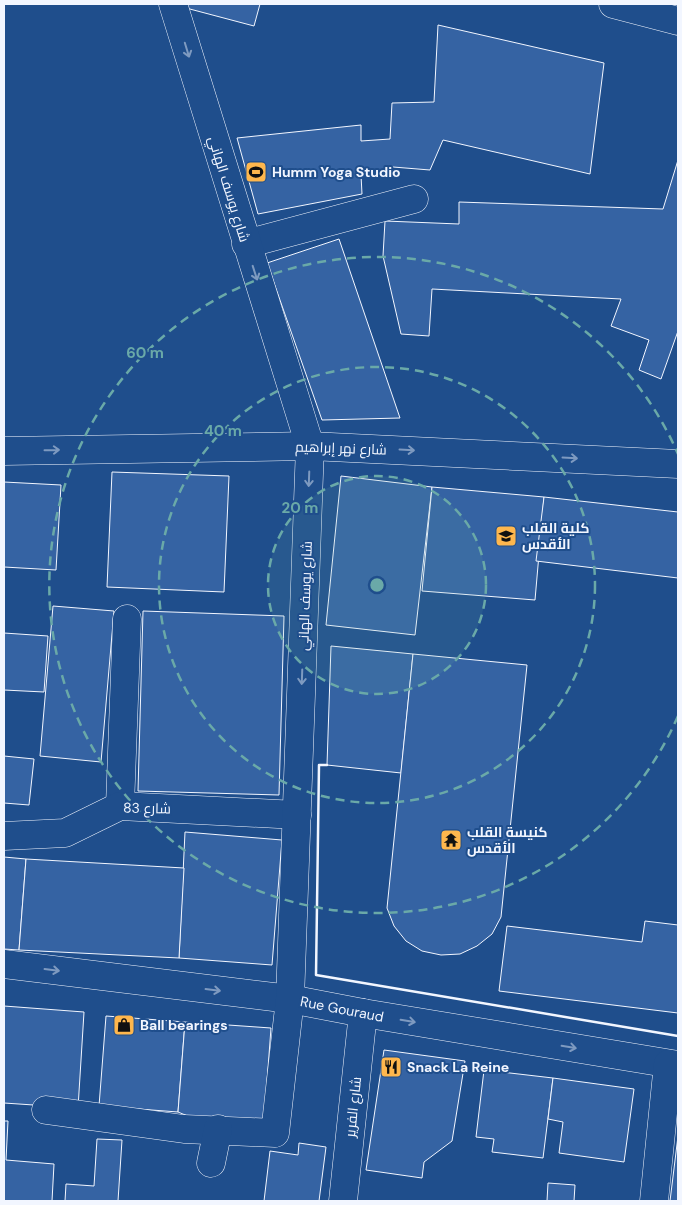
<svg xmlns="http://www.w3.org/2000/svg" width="682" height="1205" font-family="'DM Sans',Cairo,sans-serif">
<rect width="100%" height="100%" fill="#1f4e8c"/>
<g fill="#3563a3" stroke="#f2f6ff">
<polygon points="188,4 260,4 254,26 186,8"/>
<polygon points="438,25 604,63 590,174 443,140 430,170 393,167 361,175 362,194 258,214 237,138 361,125 361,141 390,139 392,103 434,102"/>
<polygon points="678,160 678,331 661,379 639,370 649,340 611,326 621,299 432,289 429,336 401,334 383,256 385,221 459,224 459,202 663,209"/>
<polygon points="339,239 400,418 322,420 267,263"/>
<polygon points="112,472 229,476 224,592 107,587"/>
<polygon points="341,476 432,487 415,635 326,625"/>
<polygon points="4,482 61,485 56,570 4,567"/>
<polygon points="432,487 544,497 535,600 422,591"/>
<polygon points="544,497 678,512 678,578 536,561"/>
<polygon points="53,606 114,611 101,762 40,756"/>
<polygon points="143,611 284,616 279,795 138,791"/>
<polygon points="4,633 48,636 44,692 4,690"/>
<polygon points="331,646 413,654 401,773 327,765"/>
<polygon points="413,654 527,665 501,917 492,934 477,946 460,954 441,955 422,951 406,941 394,926 387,908"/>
<polygon points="4,756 34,759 29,805 4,803"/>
<polygon points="185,832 282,840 272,965 179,958"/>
<polygon points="4,857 26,859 19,950 4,949"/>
<polygon points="26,859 184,868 179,958 19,950"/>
<polygon points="645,921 678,925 678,1013 499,991 507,926 642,942"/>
<polygon points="4,1006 84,1012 78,1108 4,1103"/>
<polygon points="106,1016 185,1022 178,1112 99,1106"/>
<polygon points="185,1022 271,1028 264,1122 190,1117 178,1112"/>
<polygon points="384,1050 465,1061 452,1141 424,1162 422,1178 366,1170"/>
<polygon points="484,1070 553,1078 543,1158 492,1152 494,1139 476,1137"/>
<polygon points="553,1078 634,1089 624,1162 559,1153 563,1122 548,1119"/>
<polygon points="4,1121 8,1121 6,1160 54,1164 52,1201 4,1201"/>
<polygon points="678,1136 678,1201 670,1201"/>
<polygon points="97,1139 122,1140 118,1201 65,1201 66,1184 94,1186"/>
<polygon points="299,1143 326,1147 319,1201 264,1201 270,1151 298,1155"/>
<polygon points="548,1183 575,1185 574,1201 547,1201"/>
</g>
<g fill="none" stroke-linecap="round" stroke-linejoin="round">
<g stroke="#f2f6ff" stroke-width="29">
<g id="minor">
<polyline points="613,4 678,21"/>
<polyline points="246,244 414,199"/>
<polyline points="4,451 310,446 678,464"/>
<polyline points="120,806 127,619"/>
<polyline points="4,836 65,833 120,806 297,815"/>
<polyline points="4,964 290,999 363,1013 678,1065"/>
<polyline points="46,1110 184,1129 275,1133 290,999 310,446 173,4"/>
<polyline points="211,1163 218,1129"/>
<polyline points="343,1201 363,1013"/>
<polyline points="654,1201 668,1064"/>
</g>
</g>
<use href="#minor" stroke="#1f4e8c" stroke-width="28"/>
<polyline stroke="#f2f6ff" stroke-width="2.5" points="327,765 319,765 316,975 678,1036"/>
</g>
<defs><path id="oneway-shaft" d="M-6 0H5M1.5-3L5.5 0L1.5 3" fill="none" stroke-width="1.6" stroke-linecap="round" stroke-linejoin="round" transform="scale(1.25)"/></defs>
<g stroke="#7e9ac0">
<use href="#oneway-shaft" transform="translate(187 50) rotate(73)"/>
<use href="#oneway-shaft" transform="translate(255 273) rotate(72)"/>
<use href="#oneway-shaft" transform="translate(52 450) rotate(-1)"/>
<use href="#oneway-shaft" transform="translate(407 450) rotate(3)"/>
<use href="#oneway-shaft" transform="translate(570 458) rotate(3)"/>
<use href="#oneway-shaft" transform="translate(309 479) rotate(92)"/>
<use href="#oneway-shaft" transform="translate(302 677) rotate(92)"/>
<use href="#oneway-shaft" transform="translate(52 970) rotate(7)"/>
<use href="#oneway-shaft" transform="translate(213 990) rotate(7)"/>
<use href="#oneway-shaft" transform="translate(408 1021) rotate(9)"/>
<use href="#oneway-shaft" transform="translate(569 1047) rotate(9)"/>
</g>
<circle cx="377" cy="585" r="109" fill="#6aa9a8" fill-opacity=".12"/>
<g fill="none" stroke="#6aa9a8" stroke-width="2.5" stroke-dasharray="9 6">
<circle cx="377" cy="585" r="109"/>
<circle cx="377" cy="585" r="218"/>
<path d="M678 716A328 328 0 1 1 678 454"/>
</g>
<defs>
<g id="stadium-square" transform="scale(1.125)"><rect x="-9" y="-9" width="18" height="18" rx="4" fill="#ffb74d" stroke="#1f4e8c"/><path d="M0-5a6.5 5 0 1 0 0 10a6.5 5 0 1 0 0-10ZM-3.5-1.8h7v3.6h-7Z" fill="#111"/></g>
<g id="school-square" transform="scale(1.125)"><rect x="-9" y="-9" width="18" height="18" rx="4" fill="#ffb74d" stroke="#1f4e8c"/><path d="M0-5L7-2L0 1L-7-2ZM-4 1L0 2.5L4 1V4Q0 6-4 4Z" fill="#111"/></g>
<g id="temple-square" transform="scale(1.125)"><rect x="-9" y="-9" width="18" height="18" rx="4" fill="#ffb74d" stroke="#1f4e8c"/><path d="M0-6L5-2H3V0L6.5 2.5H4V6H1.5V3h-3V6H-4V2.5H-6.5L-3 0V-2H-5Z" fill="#111"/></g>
<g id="shop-square" transform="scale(1.125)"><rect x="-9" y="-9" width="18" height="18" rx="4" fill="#ffb74d" stroke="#1f4e8c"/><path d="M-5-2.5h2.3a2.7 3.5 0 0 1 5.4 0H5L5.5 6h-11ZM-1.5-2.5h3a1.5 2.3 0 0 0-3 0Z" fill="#111"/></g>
<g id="restaurant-square" transform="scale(1.125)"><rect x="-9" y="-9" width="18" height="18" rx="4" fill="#ffb74d" stroke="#1f4e8c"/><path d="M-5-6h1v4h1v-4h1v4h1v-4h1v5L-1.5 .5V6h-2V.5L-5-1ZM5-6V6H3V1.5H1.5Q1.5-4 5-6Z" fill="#111"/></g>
</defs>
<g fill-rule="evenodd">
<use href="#stadium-square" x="256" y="172"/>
<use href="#school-square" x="506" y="536"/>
<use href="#temple-square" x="451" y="840"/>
<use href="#shop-square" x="124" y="1025"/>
<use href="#restaurant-square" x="391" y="1067"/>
</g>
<g text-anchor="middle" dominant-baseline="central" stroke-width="4" stroke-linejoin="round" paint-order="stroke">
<g font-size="14" font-weight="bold" fill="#f2f6ff" stroke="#1f4e8c" text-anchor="start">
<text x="272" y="172">Humm Yoga Studio</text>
<text x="522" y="528">كلية القلب<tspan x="522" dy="16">الأقدس</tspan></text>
<text x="467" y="832">كنيسة القلب<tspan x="467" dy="16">الأقدس</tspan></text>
<text x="140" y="1025">Ball bearings</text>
<text x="407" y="1067">Snack La Reine</text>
</g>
<g font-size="14" fill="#f2f6ff" stroke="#1f4e8c">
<text transform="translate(229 189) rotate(73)">شارع يوسف الهاني</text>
<text transform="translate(341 448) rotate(2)">شارع نهر إبراهيم</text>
<text transform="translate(305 596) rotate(-88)">شارع يوسف الهاني</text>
<text transform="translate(147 808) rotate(1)">شارع 83</text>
<text transform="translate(342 1009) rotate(11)">Rue Gouraud</text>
<text transform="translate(353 1107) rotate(-84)">شارع الفرير</text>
</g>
</g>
<circle cx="377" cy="585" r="8" fill="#6aa9a8" stroke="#1f4e8c" stroke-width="2.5"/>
<g font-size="15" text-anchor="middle" font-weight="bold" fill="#6aa9a8" stroke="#1f4e8c" stroke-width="4" stroke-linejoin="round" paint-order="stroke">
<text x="145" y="358">60 m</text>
<text x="223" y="436">40 m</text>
<text x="300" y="513">20 m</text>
</g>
<rect width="682" height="1205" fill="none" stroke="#f2f6ff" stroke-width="10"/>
</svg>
